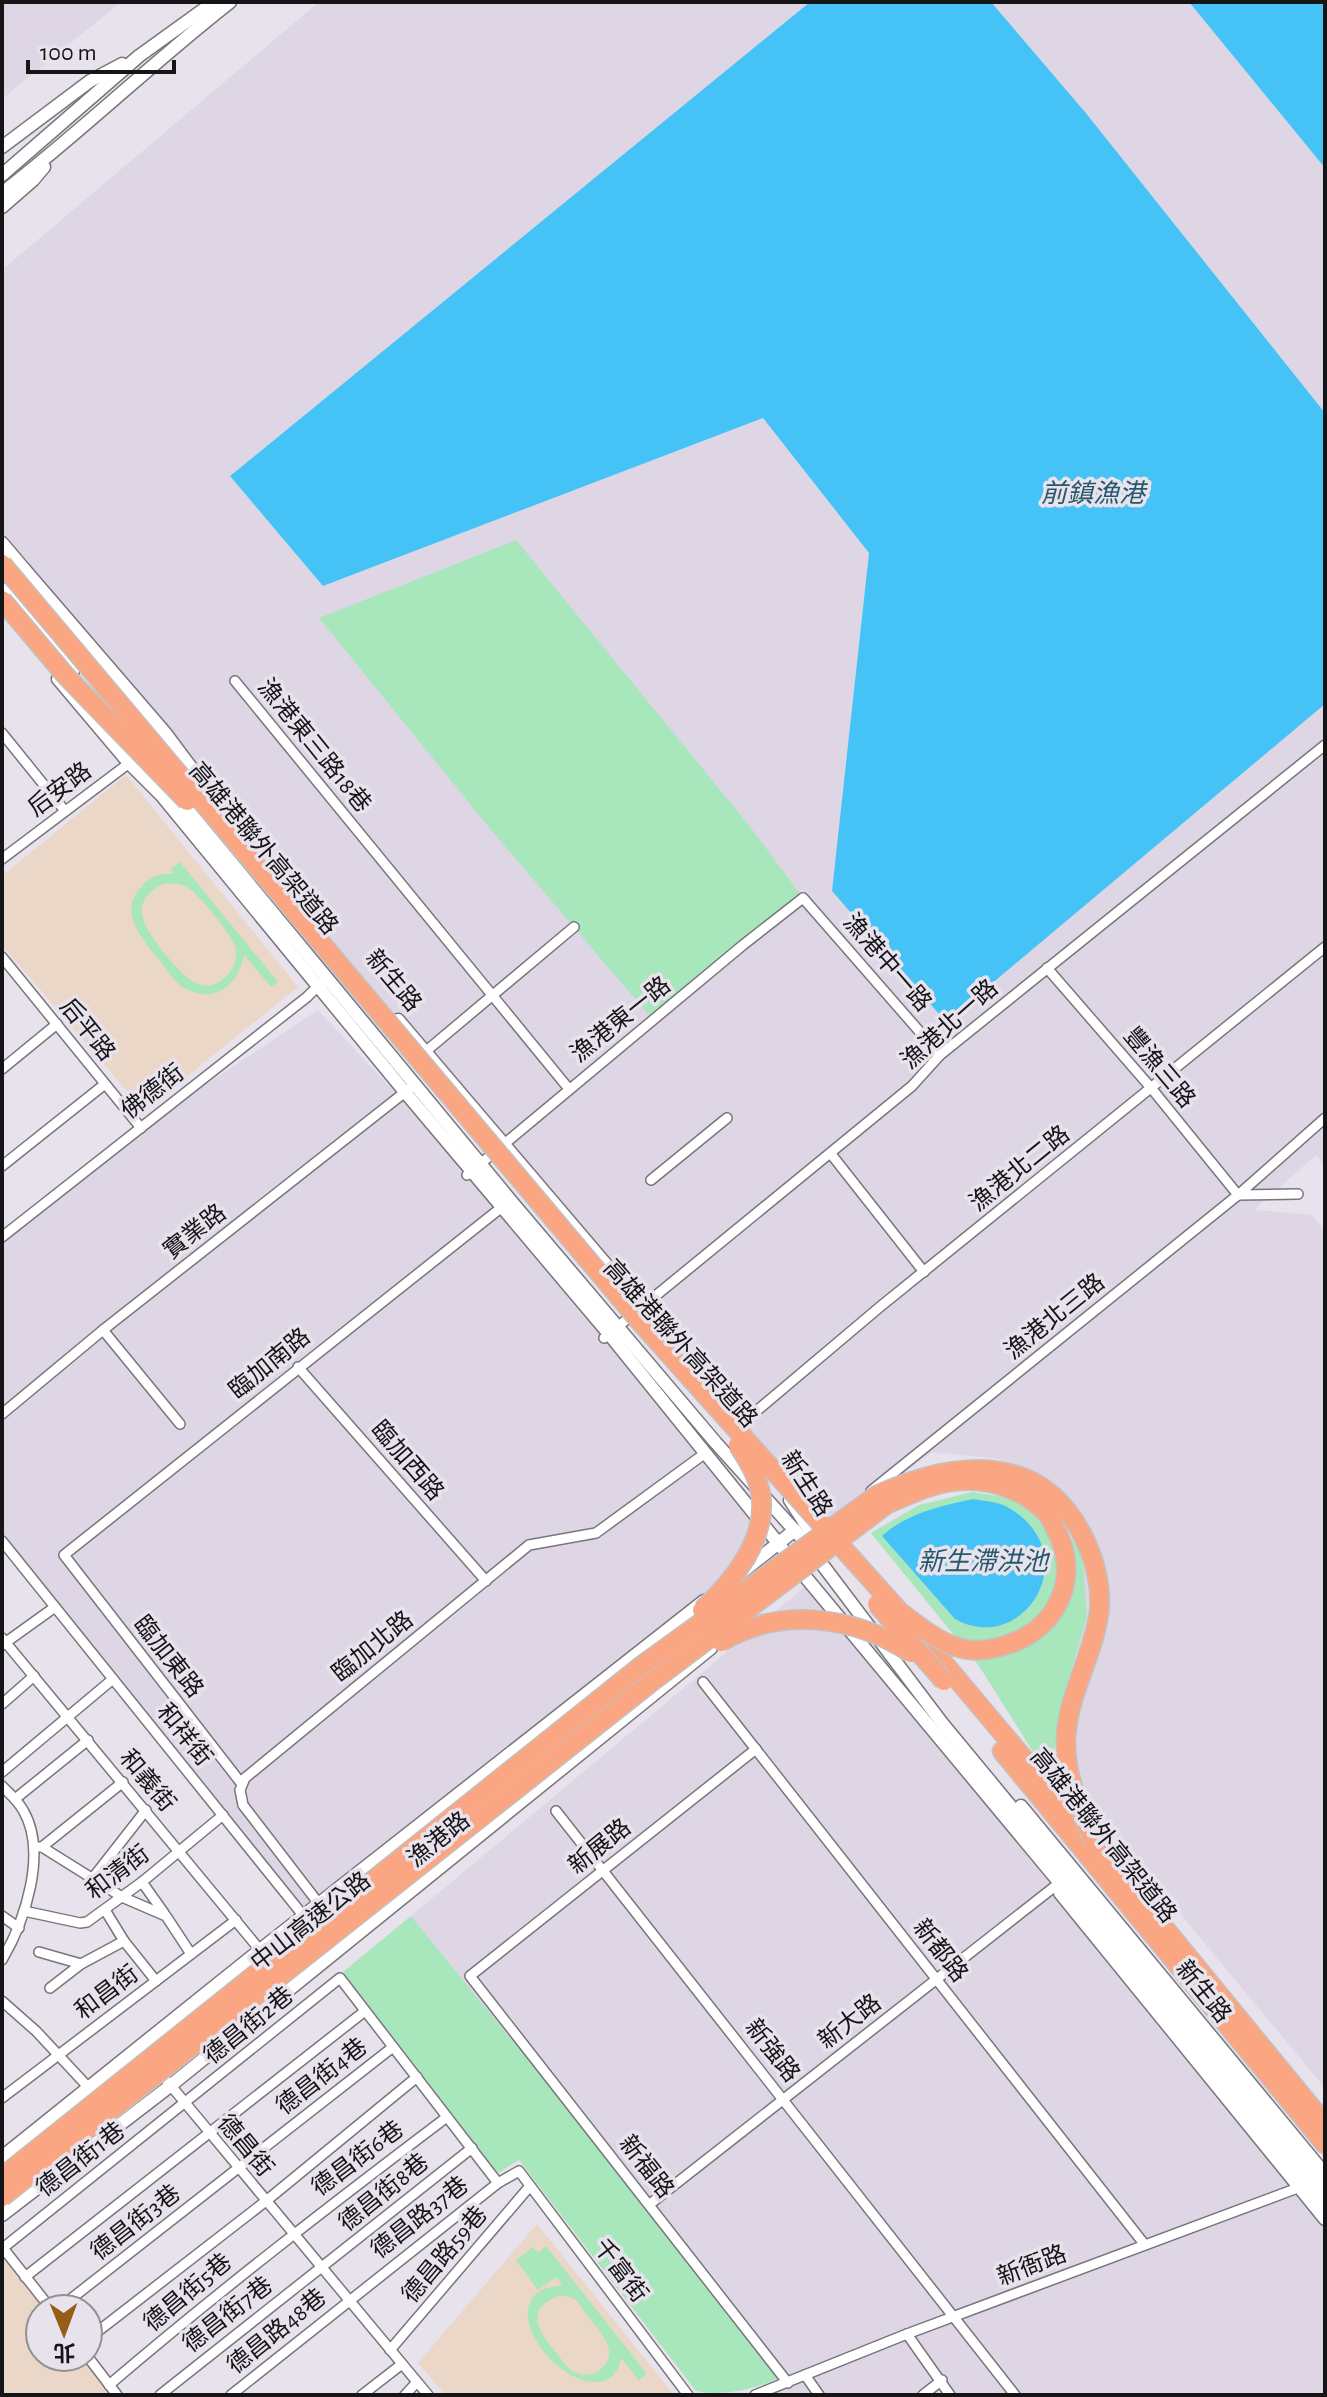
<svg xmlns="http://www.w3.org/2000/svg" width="1327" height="2397" font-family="'Alegreya Sans','Noto Sans TC',sans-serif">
<rect width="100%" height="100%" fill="#e7e2eb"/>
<g fill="#ded6e5">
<polygon points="2,2 121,2 2,99"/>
<polygon points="319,2 810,2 231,475 323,586 763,418 869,553 832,891 946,1022 1325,704 1325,1166 1316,1155 1254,1210 1312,1215 1325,1231 1325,2088 1105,1823 1063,1756 1034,1675 1031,1487 999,1459 932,1452 818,1538 2,569 2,270"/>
<polygon points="991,2 1189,2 1325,168 1325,413 1085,112"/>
<polygon points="318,1010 502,1207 778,1543 305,1917 2,1541 2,1237 141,1128"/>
<polygon points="807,1585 1325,2219 1325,2395 771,2395 878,2347 788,2383 411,1916"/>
</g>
<g fill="#ead7c7">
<polygon points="126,775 298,987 144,1111 2,945 2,876"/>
<polygon points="537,2224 674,2395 446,2395 418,2363"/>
<polygon points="2,2252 48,2309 40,2309 40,2357 84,2357 113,2395 2,2395"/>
</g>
<g fill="#a8e6bc" fill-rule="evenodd">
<polygon points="516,540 751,828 803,898 653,1020 492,831 319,618"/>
<path d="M180,862L278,982L271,987L244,955C239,983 216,1005 186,989C176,984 168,971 161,962C144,941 117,914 141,887C151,876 160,873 174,874L171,869ZM163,884C171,883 179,883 187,887C198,893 229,932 234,944C238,954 236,966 229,973C205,1003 181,973 165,954C147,930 124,904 163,884Z"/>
<polygon points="972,1492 1025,1500 1082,1549 1087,1617 1065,1691 1049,1777 979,1666 871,1533 919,1505"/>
<path d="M411,1916L784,2376C758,2388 724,2397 696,2391L519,2160L498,2173L343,1972Z"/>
<path d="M546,2246L647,2374L639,2380L621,2358C620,2366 616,2373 609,2379C571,2397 508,2327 534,2296C541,2288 553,2287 562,2285L556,2277L538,2290L516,2260L533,2247L538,2253ZM561,2295C563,2296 572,2297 573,2298C579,2302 584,2312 589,2318C601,2332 621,2352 600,2370C593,2377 579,2376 571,2370C565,2366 560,2357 555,2351C536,2328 525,2308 561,2295Z"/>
</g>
<g fill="#46c3f6">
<polygon points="810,2 991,2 1085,112 1325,413 1325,704 946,1022 832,891 869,553 763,418 323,586 230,476"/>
<polygon points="1189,2 1325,2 1325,168"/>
<path d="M973,1499C985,1501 1000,1502 1009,1508C1087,1554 1024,1657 955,1619L882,1536C907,1513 941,1506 973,1499Z"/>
</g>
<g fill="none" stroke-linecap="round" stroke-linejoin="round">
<g stroke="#79757c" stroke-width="12">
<g id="minor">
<polyline points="235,681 569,1089"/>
<polyline points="2,733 65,811"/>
<polyline points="2,859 132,761"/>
<polyline points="2,957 141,1128"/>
<polyline points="1047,968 1152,1089 1238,1195 1298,1194"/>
<polyline points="425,1052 574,927"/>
<polyline points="2,1069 57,1024"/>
<polyline points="831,1154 924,1272"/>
<polyline points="2,1166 105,1084"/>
<polyline points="467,1175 743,945 803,898 940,1055"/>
<polyline points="651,1180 727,1118"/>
<polyline points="2,1237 307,997 322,982"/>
<polyline points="103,1330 180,1424"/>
<polyline points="604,1338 912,1086 940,1055 1325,745"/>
<polyline points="298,1367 486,1581"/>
<polyline points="2,1414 103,1330 409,1089"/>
<polyline points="741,1424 881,1306 1325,947"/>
<polyline points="871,1491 1238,1195 1325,1118"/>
<polyline points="2,1541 306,1919"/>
<polyline points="2,1638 260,1950"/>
<polyline points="2,1645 55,1607"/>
<polyline points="703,1682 1145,2245"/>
<polyline points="2,1704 34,1676"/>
<polyline points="756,1749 470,1976 788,2383"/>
<polyline points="2,1772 113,1679"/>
<polyline points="241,1783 64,1555 502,1207"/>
<path d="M2,1786C9,1793 18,1801 23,1810C48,1852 25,1921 2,1960"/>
<polyline points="15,1799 88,1740"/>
<polyline points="556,1811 1015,2395"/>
<polyline points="38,1847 42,1847 123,1782"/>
<polyline points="42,1847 122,1897 166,1916 191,1954"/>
<polyline points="92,1879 146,1810"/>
<polyline points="142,1882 164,1913"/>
<polyline points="323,1909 243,1805 240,1790 245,1778 529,1545 596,1533 700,1457"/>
<polyline points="105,1910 124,1941"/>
<polyline points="24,1911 80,1923 87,1922 142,1882 223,1815"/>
<polyline points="2,1916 19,1928"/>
<polyline points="39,1952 81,1964"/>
<polyline points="50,1988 81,1964 124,1941 156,1981"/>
<polyline points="2,2001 36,2031 89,2088"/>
<polyline points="167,2081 428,2395"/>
<polyline points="2,2098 236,1920"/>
<polyline points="650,2204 1063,1880"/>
<polyline points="25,2277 365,2011"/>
<polyline points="51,2309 3,2248 340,1978 498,2183"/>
<polyline points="58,2309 393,2047"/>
<polyline points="907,2334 950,2395"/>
<polyline points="88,2339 266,2201 417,2077"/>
<polyline points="390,2350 530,2186"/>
<polyline points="88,2357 117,2395"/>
<polyline points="805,2375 819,2395"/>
<path d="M109,2385C219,2291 332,2204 447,2117"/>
<polyline points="160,2395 472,2148"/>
<polyline points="231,2395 498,2183 519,2171 688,2395"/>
<polyline points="362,2395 402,2364"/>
<polyline points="405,2395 417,2382"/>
<polyline points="755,2395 907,2334 1303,2186"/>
<polyline points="923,2395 942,2380"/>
</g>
</g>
<g stroke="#79757c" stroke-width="15">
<g id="tertiary">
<polyline points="2,147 90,81 122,64"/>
<polyline points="2,175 139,56 214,2"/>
<path d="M2,193C81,132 152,63 230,2"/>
<polyline points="2,207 33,180 44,167"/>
<polyline points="2,543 24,569 25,576"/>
<polyline points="24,569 166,734 249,845"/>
<polyline points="2,589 33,622 73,671"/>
<polyline points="58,679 129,763 162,796 405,1092 609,1334 803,1574 1325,2202"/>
<polyline points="179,799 511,1201 716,1443 806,1543 942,1723 1325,2187"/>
<polyline points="398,1020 718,1396"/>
<polyline points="790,1500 819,1545"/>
<polyline points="741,1573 795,1530"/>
<polyline points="1021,1806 1325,2174"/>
<polyline points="1060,1893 1325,2219"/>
<polyline points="2,2157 260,1950 704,1601"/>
<polyline points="2,2215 170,2086 711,1648"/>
</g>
</g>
<g stroke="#c2c2c3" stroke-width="21">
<g id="motorway">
<polyline points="910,1623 1094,1842 1325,2124"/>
<polyline points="1002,1751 1325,2144"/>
</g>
</g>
<use href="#minor" stroke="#fff" stroke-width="9"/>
<use href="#tertiary" stroke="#fff" stroke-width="12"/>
<use href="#motorway" stroke="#fba682" stroke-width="18"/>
<g stroke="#c2c2c3" stroke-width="21" stroke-linecap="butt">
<g id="motorway-bridge">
<path d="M2,564L642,1324L900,1612C919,1626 940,1644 964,1649C977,1652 993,1649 1006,1645C1055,1630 1080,1582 1058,1534C1054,1527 1052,1518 1046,1513C1024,1489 989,1478 957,1481C932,1483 909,1495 887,1504L649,1684L2,2197"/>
<polyline points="2,600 66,676 187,801"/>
<polyline points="877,1604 944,1681"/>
<path d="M702,1610C733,1582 770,1536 760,1490C756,1473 747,1459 738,1445"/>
<path d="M721,1642C781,1606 854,1616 911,1653"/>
<path d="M2,2177L641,1666L877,1495C952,1461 1039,1449 1083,1536C1095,1559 1102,1588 1099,1613C1093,1656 1068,1695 1066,1737C1064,1775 1080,1807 1094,1842"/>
</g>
</g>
<use href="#motorway-bridge" stroke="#fba682" stroke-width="18"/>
</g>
<g text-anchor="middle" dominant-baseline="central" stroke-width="7" stroke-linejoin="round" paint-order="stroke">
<g font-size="24" fill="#151417" stroke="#e7e2eb">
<text transform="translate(314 746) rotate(51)">漁港東三路18巷</text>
<text transform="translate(60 790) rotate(-37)">后安路</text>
<text transform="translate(263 849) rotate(50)">高雄港聯外高架道路</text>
<text transform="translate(887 963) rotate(49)">漁港中一路</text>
<text transform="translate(393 981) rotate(50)">新生路</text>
<text transform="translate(621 1020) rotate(-39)">漁港東一路</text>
<text transform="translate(950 1025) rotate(-42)">漁港北一路</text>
<text transform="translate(87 1030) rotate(51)">后平路</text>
<text transform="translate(1159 1068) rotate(50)">豐漁三路</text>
<text transform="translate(153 1092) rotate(-38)">佛德街</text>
<text transform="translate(1020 1169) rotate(-39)">漁港北二路</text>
<text transform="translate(195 1232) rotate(-38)">實業路</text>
<text transform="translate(1055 1317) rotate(-39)">漁港北三路</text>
<text transform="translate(680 1344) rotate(48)">高雄港聯外高架道路</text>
<text transform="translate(270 1364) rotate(-39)">臨加南路</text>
<text transform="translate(407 1461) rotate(49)">臨加西路</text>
<text transform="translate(806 1484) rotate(57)">新生路</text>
<text transform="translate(373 1647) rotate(-39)">臨加北路</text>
<text transform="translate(168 1657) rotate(52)">臨加東路</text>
<text transform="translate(184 1735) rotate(51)">和祥街</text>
<text transform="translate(147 1781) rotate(50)">和義街</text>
<text transform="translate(1103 1836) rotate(51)">高雄港聯外高架道路</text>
<text transform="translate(439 1840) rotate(-39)">漁港路</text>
<text transform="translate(600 1847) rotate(-39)">新展路</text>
<text transform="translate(118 1873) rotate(-37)">和清街</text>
<text transform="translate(311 1922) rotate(-38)">中山高速公路</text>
<text transform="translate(940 1951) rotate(52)">新都路</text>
<text transform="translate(1203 1992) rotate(51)">新生路</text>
<text transform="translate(107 1993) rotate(-37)">和昌街</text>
<text transform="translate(850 2022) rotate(-38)">新大路</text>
<text transform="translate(249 2026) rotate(-39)">德昌街2巷</text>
<text transform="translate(772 2051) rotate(52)">新強路</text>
<text transform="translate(322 2077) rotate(-38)">德昌街4巷</text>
<text transform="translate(245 2146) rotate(50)">德昌街</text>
<text transform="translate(358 2159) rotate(-37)">德昌街6巷</text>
<text transform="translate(81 2160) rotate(-38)">德昌街1巷</text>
<text transform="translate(646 2167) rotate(52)">新福路</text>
<text transform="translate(384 2193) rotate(-39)">德昌街8巷</text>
<text transform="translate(420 2218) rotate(-38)">德昌路37巷</text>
<text transform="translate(136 2223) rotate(-38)">德昌街3巷</text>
<text transform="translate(445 2255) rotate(-50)">德昌路59巷</text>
<text transform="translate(1032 2266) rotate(-21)">新衙路</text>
<text transform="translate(620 2271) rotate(53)">千富街</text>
<text transform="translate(188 2293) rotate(-40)">德昌街5巷</text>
<text transform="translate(228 2315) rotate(-38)">德昌街7巷</text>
<text transform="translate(277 2332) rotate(-39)">德昌路48巷</text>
</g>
<g font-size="26" font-style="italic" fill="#26586d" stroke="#e7e2eb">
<text x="1093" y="494">前鎮漁港</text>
<text x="983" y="1562">新生滯洪池</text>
</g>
</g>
<rect width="1327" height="2397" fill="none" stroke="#151417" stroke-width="8"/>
<g transform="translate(64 2333) rotate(179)"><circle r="38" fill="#e7e2eb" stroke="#939096" stroke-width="2"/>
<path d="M0-6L14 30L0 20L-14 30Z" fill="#955d18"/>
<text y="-12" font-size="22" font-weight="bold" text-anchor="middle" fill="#151417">北</text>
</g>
<path d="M28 60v12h146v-12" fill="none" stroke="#151417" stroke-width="4"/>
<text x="40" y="60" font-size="24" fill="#151417" stroke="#e7e2eb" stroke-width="6" paint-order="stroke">100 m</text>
</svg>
